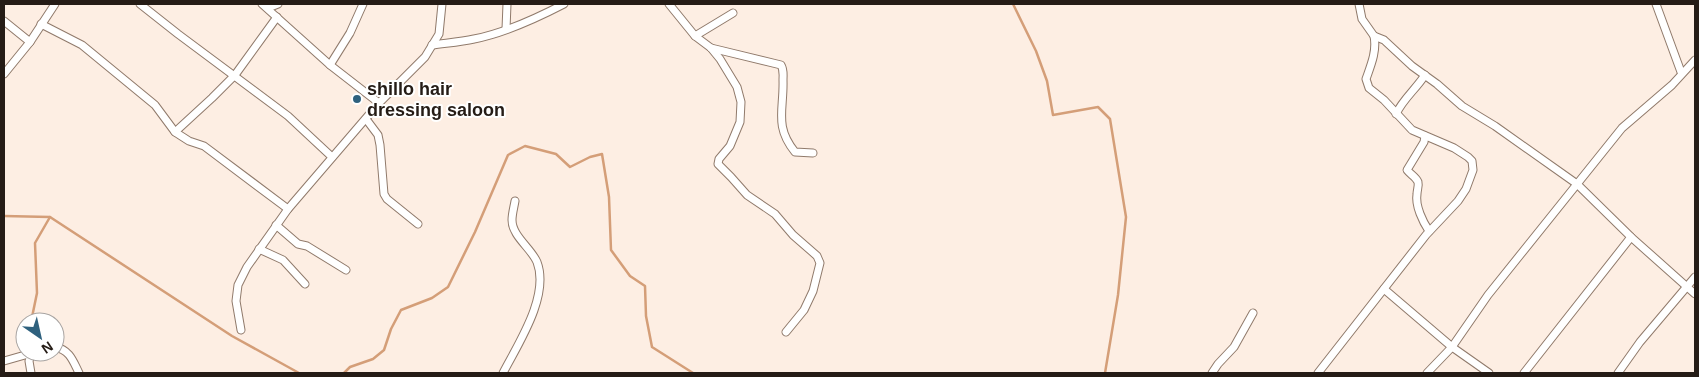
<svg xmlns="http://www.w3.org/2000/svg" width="1699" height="377" font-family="Arial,sans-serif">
<rect width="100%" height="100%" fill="#fdeee3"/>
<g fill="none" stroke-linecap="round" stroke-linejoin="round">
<g stroke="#d49e78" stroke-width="2.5">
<polyline points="1013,4 1036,51 1047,81 1053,115 1098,107 1110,119 1126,217 1118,295 1105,373"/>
<polyline points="4,216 50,217 232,336 299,373"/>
<polyline points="31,322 37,293 35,243 50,217"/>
<polyline points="344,373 350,367 373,359 384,350 391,329 401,310 432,298 448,287 475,232 508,155 525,146 556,154 570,167 590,157 602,154 609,197 611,250 630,276 645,286 646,316 652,347 693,373"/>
</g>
<g stroke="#907a6b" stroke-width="9">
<g id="street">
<polyline points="140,4 178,34 288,116 332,157"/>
<polyline points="262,4 330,65 379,103"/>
<polyline points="669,4 695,36 711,48 720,59 737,87 741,102 740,122 730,146 719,159 718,164 731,177 747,195 775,214 793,235 817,256 820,263 813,291 804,310 786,332"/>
<polyline points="1359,4 1362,19 1374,36 1384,40 1412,66 1437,84 1462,106 1495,126 1577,184 1631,237 1695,294"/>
<polyline points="1656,4 1681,72"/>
<polyline points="268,8 278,4"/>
<polyline points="4,21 30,42"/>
<polyline points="41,24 82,45 155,105 175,132 189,141 204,146 288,209"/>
<polyline points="506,29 507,4"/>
<polyline points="695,36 733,13"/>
<path d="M432,45C446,43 461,42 474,39C505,33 537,18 564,4"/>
<path d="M711,48L781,65C784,70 783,75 783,80C784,110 774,126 795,152L813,153"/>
<polyline points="330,65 350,33 363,4"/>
<polyline points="4,74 30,42 55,4"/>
<path d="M1396,114C1403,99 1416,89 1425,75"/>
<polyline points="366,119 378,135 380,145 384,194 387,199 418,224"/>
<polyline points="175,132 212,98 235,75 277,17"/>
<path d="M1425,136L1424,142L1407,170C1410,174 1416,177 1418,182C1419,186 1417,190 1417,194C1415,206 1423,222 1429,231"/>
<polyline points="276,225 298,244 307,246 346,270"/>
<polyline points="259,249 283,260 305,284"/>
<polyline points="1384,289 1452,347 1489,373"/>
<polyline points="241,330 236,301 238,285 247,267 288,209 379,103 425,57 439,34 442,4"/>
<path d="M55,347C70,350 73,361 79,373"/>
<polyline points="4,361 32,353"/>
<polyline points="31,373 29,361 32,352"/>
<path d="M503,373C518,344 550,296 537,262C531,248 512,236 512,220C512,214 514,207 515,201"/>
<polyline points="1212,373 1218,364 1234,347 1253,313"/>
<path d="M1318,373L1426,235L1458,201L1466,189L1473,170L1472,161L1468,157L1454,148L1412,130L1384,100L1369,88L1366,79C1371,65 1377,51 1374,36"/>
<polyline points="1427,373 1452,347 1488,295 1622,128 1672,85 1695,60"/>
<polyline points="1524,373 1631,237"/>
<polyline points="1618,373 1640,342 1695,277"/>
</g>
</g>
<use href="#street" stroke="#fff" stroke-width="7"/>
</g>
<circle fill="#2f617e" stroke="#fff" stroke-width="2" cx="357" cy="99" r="5"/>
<g text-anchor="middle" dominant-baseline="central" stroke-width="4" stroke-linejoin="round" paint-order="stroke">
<g font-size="18" font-weight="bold" fill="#251c16" stroke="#fff" text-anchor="start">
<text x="367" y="89">shillo hair<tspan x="367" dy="21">dressing saloon</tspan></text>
</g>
</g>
<rect width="1699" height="377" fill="none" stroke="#251c16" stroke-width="10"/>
<g transform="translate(40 337) rotate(146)"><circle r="24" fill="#ffffff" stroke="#a8a4a2"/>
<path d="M0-4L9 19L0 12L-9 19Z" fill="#2f617e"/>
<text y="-8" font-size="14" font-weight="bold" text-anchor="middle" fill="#251c16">N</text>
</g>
</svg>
